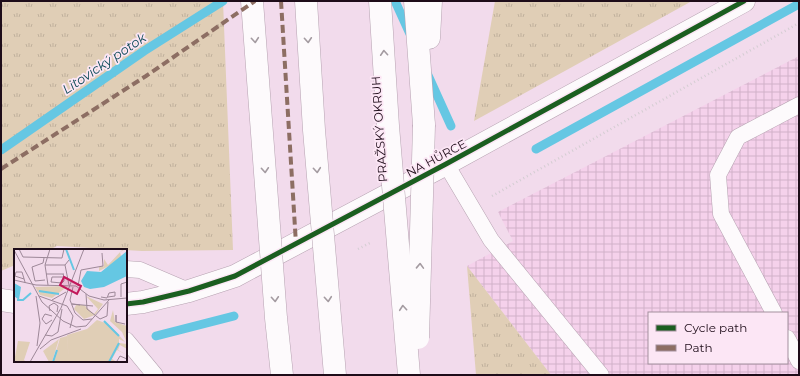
<svg xmlns="http://www.w3.org/2000/svg" width="800" height="376" font-family="Montserrat,sans-serif">
<defs>
<pattern id="industrial-grid" width="8" height="8" patternUnits="userSpaceOnUse"><rect width="8" height="8" fill="#f5d1eb"/><path d="M0 4h8M4 0v8" fill="none" stroke="#d2b2c9"/></pattern>
<pattern id="grass-tufts" width="24" height="20" patternUnits="userSpaceOnUse"><rect width="24" height="20" fill="#e0ceb6"/><path d="M3 7l-1-3M5 7V3M7 7l1-3M15 17l-1-3M17 17v-4M19 17l1-3" fill="none" stroke="#c0b09c"/></pattern>
</defs>
<rect width="100%" height="100%" fill="#f2dbec"/>
<path fill="url(#industrial-grid)" fill-rule="evenodd" d="M799,56V375H551L467,266L513,241L498,212ZM649,313H787V363H649Z"/>
<g fill="url(#grass-tufts)">
<polygon points="1,1 223,1 233,250 142,251 57,246 49,250 15,250 15,265 1,271"/>
<polygon points="495,1 692,1 474,121"/>
<polygon points="467,266 551,375 476,375"/>
</g>
<g fill="none" stroke-linecap="round" stroke-linejoin="round">
<g stroke="#65c7e3" stroke-width="9">
<polyline points="395,1 410,34"/>
<polyline points="427,73 451,126"/>
<polyline points="536,149 799,4"/>
<polyline points="1,150 144,51 223,1"/>
<polyline points="156,336 234,316"/>
</g>
<g stroke="#b6a2b1" stroke-width="17">
<g id="service">
<polyline points="446,164 491,240 601,375"/>
<polyline points="126,269 140,270 189,291"/>
<polyline points="774,313 721,214 718,175 738,137 799,105"/>
<polyline points="787,338 799,361"/>
<polyline points="126,340 155,375"/>
</g>
</g>
<g stroke="#b6a2b1" stroke-width="23">
<g id="secondary">
<polyline points="1,300 15,302"/>
<polyline points="126,304 143,302 189,291 235,276 446,164 744,1"/>
</g>
</g>
<g stroke="#b6a2b1" stroke-width="23">
<g id="motorway">
<polyline points="415,1 424,125"/>
<polyline points="429,38 431,1"/>
</g>
</g>
<g stroke="#d4cdd2" stroke-width="2.5" stroke-dasharray="1 3" stroke-linecap="butt">
<polyline points="492,196 799,23"/>
<polyline points="358,249 370,243"/>
</g>
<use href="#service" stroke="#fdfafc" stroke-width="16"/>
<use href="#secondary" stroke="#fdfafc" stroke-width="22"/>
<use href="#motorway" stroke="#fdfafc" stroke-width="22"/>
<g stroke="#b6a2b1" stroke-width="23" stroke-linecap="butt">
<g id="motorway-bridge">
<polyline points="252,1 276,318 282,375"/>
<polyline points="306,1 314,130 335,375"/>
<polyline points="380,1 388,126 409,375"/>
<polyline points="418,338 424,125"/>
</g>
</g>
<use href="#motorway-bridge" stroke="#fdfafc" stroke-width="22"/>
<g stroke="#8d6e63" stroke-width="4" stroke-dasharray="8 4" stroke-linecap="butt">
<polyline points="281,1 296,244"/>
<polyline points="1,169 146,76 255,1"/>
</g>
<g stroke="#fce6f5" stroke-width="8">
<polyline id="cycleway" points="126,304 143,302 189,291 235,276 446,164 744,1"/>
</g>
<use href="#cycleway" stroke="#1b5e20" stroke-width="5"/>
</g>
<defs><path id="oneway-chevron" d="M-2-3.5L2.5 0L-2 3.5" fill="none" stroke-width="1.6" stroke-linecap="round" stroke-linejoin="round"/></defs>
<g stroke="#a49ba1">
<use href="#oneway-chevron" transform="translate(255 40) rotate(85)"/>
<use href="#oneway-chevron" transform="translate(308 40) rotate(86)"/>
<use href="#oneway-chevron" transform="translate(384 53) rotate(-94)"/>
<use href="#oneway-chevron" transform="translate(265 170) rotate(86)"/>
<use href="#oneway-chevron" transform="translate(317 170) rotate(85)"/>
<use href="#oneway-chevron" transform="translate(420 266) rotate(-88)"/>
<use href="#oneway-chevron" transform="translate(275 299) rotate(86)"/>
<use href="#oneway-chevron" transform="translate(328 299) rotate(85)"/>
<use href="#oneway-chevron" transform="translate(403 308) rotate(-95)"/>
</g>
<g text-anchor="middle" dominant-baseline="central" stroke-width="3.5" stroke-linejoin="round" paint-order="stroke">
<g font-size="12" fill="#1e0c19" stroke="#fce6f5">
<text transform="translate(379 129) rotate(-94)">PRAŽSKÝ OKRUH</text>
<text transform="translate(436 158) rotate(-28)">NA HŮRCE</text>
</g>
<g font-size="13" font-style="italic" fill="#0b4956" stroke="#fce6f5">
<text transform="translate(104 63) rotate(-34)">Litovický potok</text>
</g>
</g>
<g transform="translate(14 249)">
<rect width="113" height="113" fill="#f2dbec"/>
<path d="M54,37L38,49L26,46L21,38ZM72,47L89,55L81,66L70,70L60,60L62,56H70L80,65L84,60ZM99,61L101,73L113,77V94L108,83L96,72ZM83,71L94,75L104,85L111,93L105,90V94L113,95V100L106,96L104,101L113,106L103,101L98,110L103,113H55L53,86L73,80ZM53,87L55,113H39L46,89ZM45,90L38,113H35L29,102ZM4,92L16,93L10,111L12,113H0Z" fill="#e0ceb6"/>
<path d="M112,0L106,3L107,7L97,16L85,22V18L90,17V10L94,16L108,1Z" fill="#e0ceb6"/>
<path d="M113,2V27L90,38L76,40L70,38L67,32L73,22L87,23ZM0,34L7,38L5,51L0,47Z" fill="#65c7e3"/>
<path fill="none" stroke="#65c7e3" stroke-width="2" d="M52,0L60,21M25,42L45,45M3,51H9L17,44M90,72L105,87M39,113L43,101M95,113L105,94"/>
<path fill="none" stroke="#9d8898" stroke-width="1" d="M5,0L9,8L48,9L50,0M0,1L28,53L49,72L62,78L72,77L95,51M30,9L29,14L18,18L21,32L31,31M31,16H51M32,25H50M49,25L50,28V32L48,34L37,33L38,28H50M10,30L1,27L2,23H8L11,33V34M0,31L22,36L62,37L75,47L90,51L113,49M34,36L31,16L36,0M55,36L51,16L55,11M64,37L67,21L89,17L88,4M59,38L56,51L61,64L69,71L78,70M72,45L73,60L86,70L93,67L94,53M22,47L26,74L23,97M25,47L53,57L59,67L56,79M87,48L93,49L95,44L101,43V47L94,48M107,48V35L113,33M38,51L52,43M66,56L58,55L79,57M36,62L35,57L40,54L44,57L43,63M38,67L31,65L28,70L32,75L38,71M102,73V66V73L111,75M31,86L38,87L44,83L48,60M26,100L37,91L67,80M103,112L106,107L113,110L112,113M16,113L47,59L70,0"/>
<path fill="#c2185b" fill-opacity="0.15" stroke="#c2185b" stroke-width="2" d="M50,28L67,37L63,45L46,36Z"/>
<rect width="113" height="113" fill="none" stroke="#1e0c19" stroke-width="2"/>
</g>
<rect width="800" height="376" fill="none" stroke="#1e0c19" stroke-width="4"/>
<rect x="648" y="312" width="140" height="52" fill="#fce6f5" stroke="#a38f9d"/>
<rect x="656" y="325" width="20" height="6" fill="#1b5e20" stroke="#a38f9d"/>
<text x="684" y="332" font-size="12" fill="#1e0c19">Cycle path</text>
<rect x="656" y="345" width="20" height="6" fill="#8d6e63" stroke="#a38f9d"/>
<text x="684" y="352" font-size="12" fill="#1e0c19">Path</text>
</svg>
